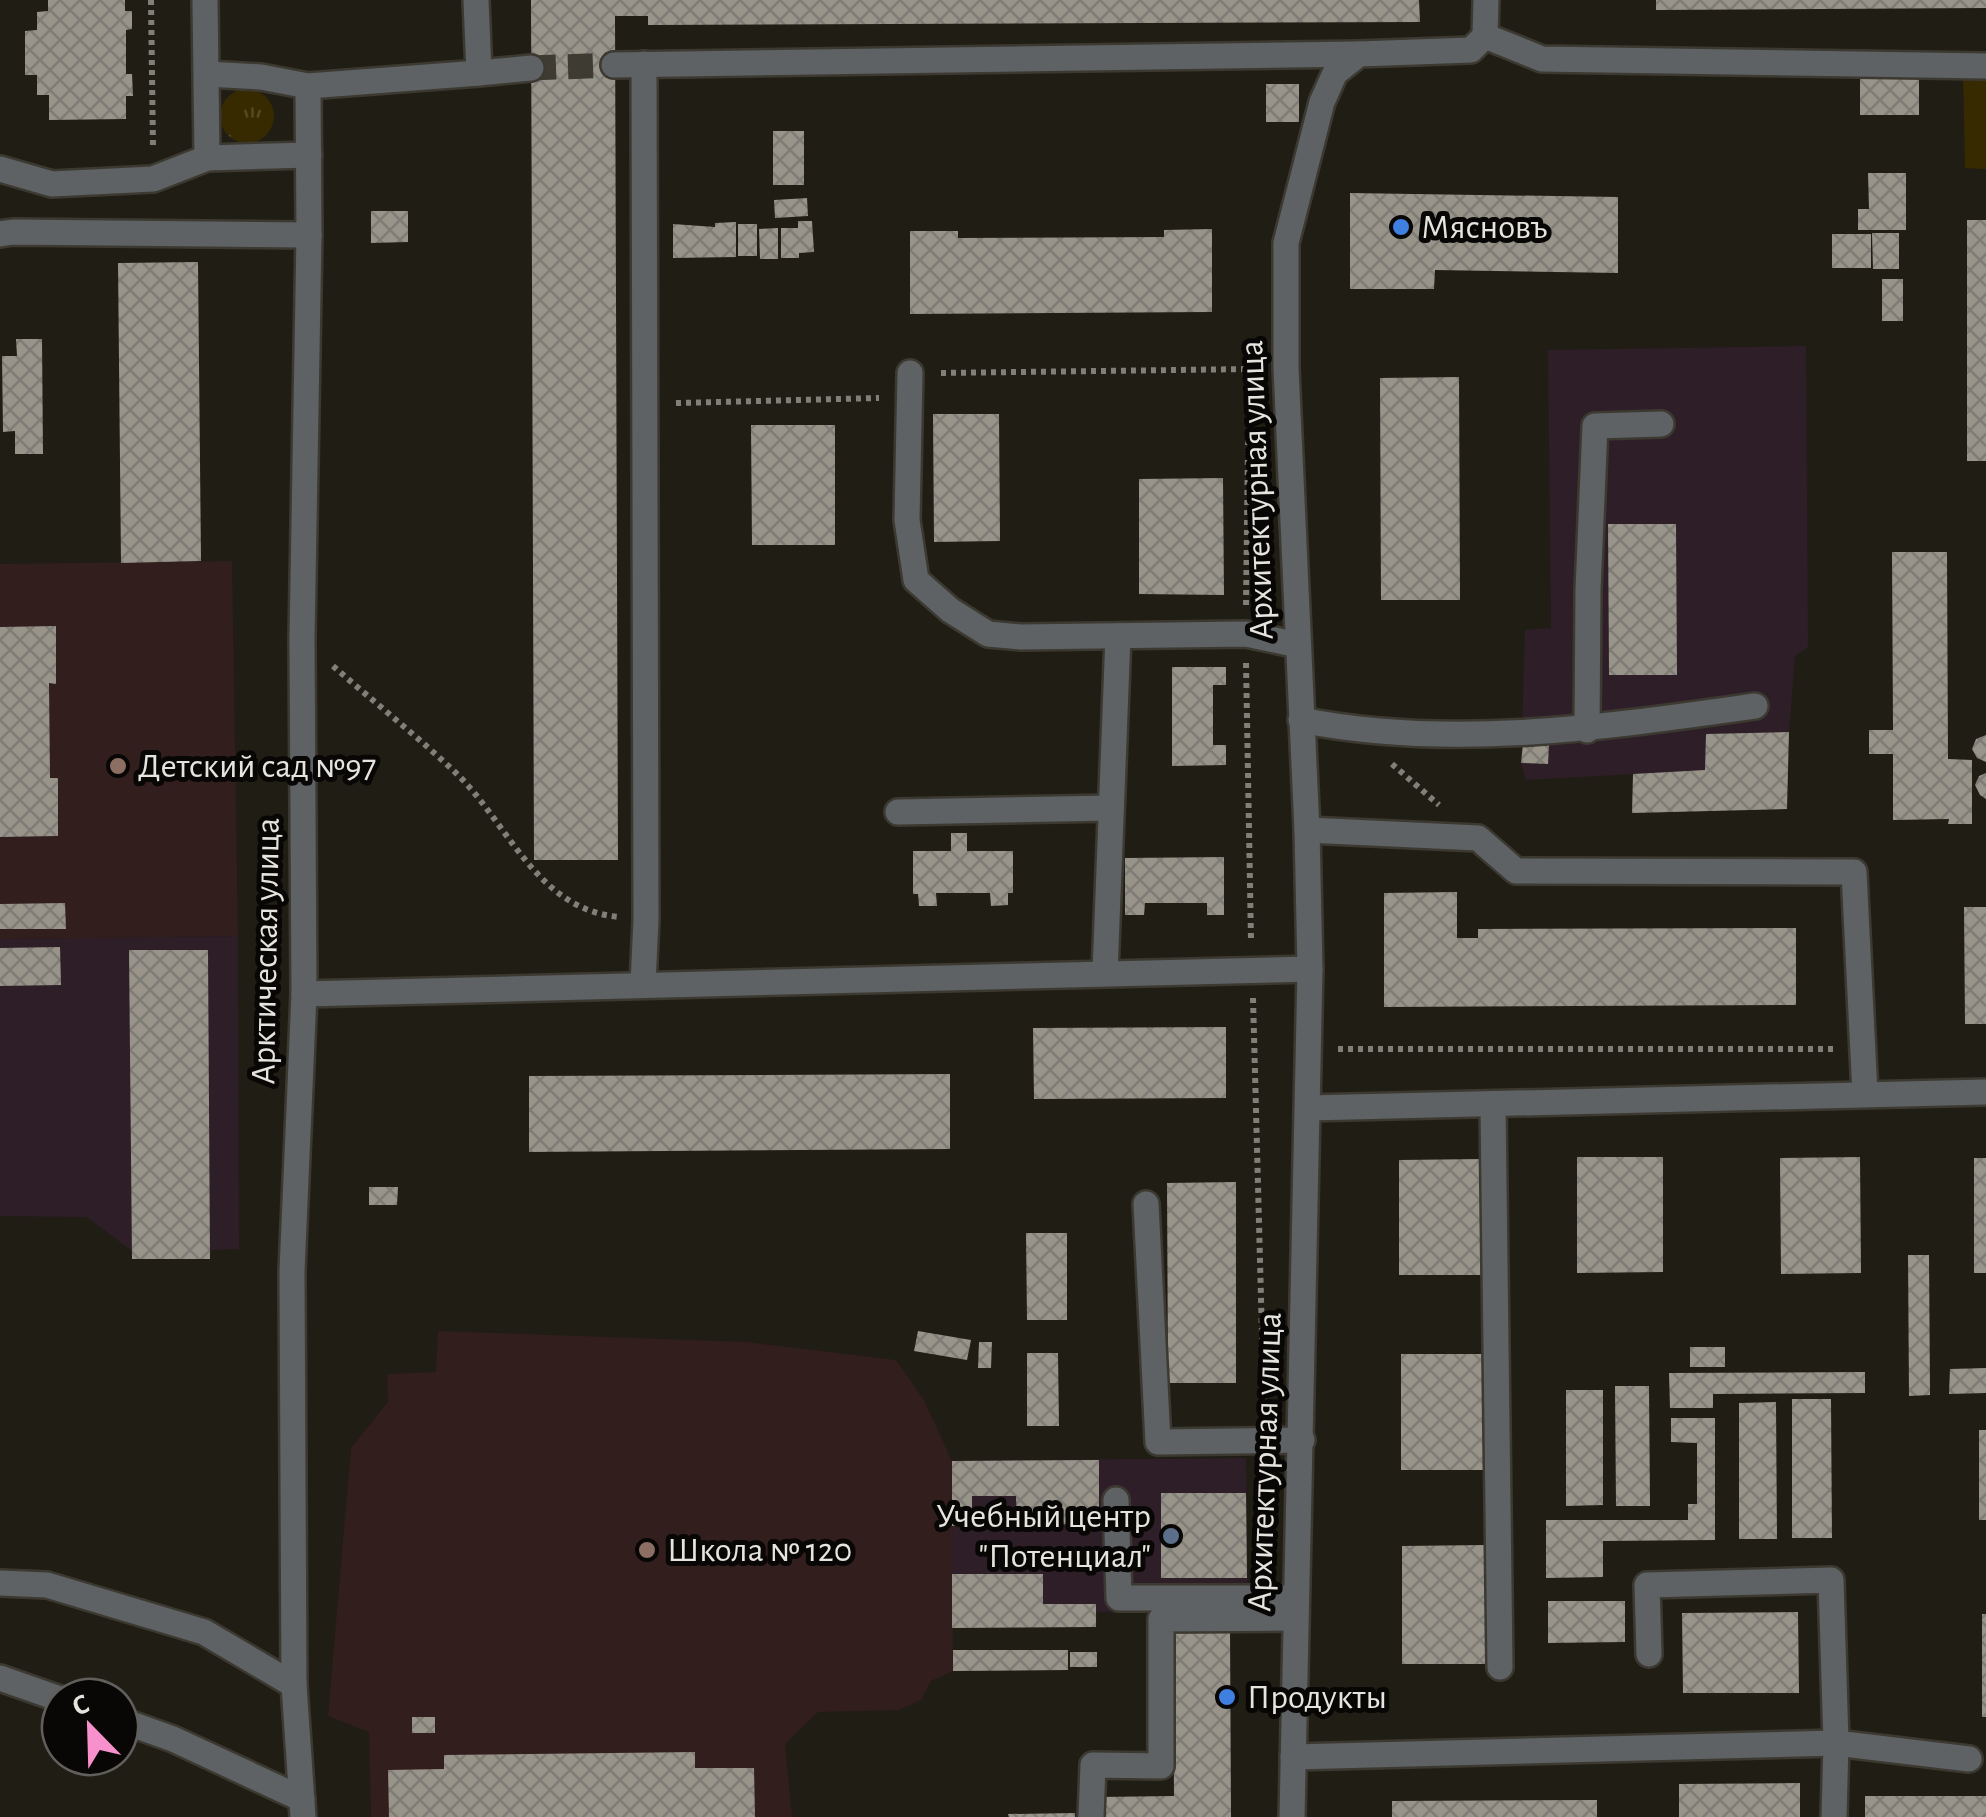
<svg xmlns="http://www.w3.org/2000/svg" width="1986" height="1817" font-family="'Alegreya Sans',sans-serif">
<defs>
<pattern id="grass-tufts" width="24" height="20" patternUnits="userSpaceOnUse" patternTransform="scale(2.5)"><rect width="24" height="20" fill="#372900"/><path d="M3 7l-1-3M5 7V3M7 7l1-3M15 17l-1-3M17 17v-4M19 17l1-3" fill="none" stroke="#544825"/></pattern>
<pattern id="building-cross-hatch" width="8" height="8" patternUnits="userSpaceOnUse" patternTransform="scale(2.5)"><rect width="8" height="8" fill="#98948a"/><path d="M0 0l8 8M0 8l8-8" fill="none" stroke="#7f7c75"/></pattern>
</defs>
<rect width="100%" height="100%" fill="#201d15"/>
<g fill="#2e1e28">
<polygon points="1806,346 1808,647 1795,656 1789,732 1707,734 1705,770 1526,780 1521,763 1525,630 1551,628 1548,350"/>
<polygon points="238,936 239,1249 211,1250 210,1259 132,1259 132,1251 87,1217 0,1216 0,939"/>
<polygon points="1246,1458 1248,1609 1097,1612 1096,1627 952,1628 952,1461"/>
</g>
<g fill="#311e1d">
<polygon points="232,561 238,936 0,939 0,564"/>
<polygon points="438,1331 746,1342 896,1360 924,1400 952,1461 953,1671 931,1681 921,1700 899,1710 818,1712 785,1744 792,1817 371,1817 369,1732 328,1716 351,1448 388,1402 387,1374 436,1372"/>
</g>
<circle fill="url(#grass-tufts)" cx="247" cy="116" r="27"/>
<polygon fill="#372900" points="1963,72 1986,72 1986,169 1965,168"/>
<g fill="url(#building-cross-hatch)">
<polygon points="48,0 125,0 125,11 132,11 132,29 126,30 126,74 132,74 133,96 126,96 126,119 49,120 49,95 37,95 37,75 25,75 25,31 37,30 37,12 48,11"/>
<polygon points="531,0 1419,0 1420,22 648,25 648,16 615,16 618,860 534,860"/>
<polygon points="1656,0 1986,0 1986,8 1656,10"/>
<rect x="1860" y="78" width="59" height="37"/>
<rect x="1266" y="84" width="33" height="38"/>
<rect x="773" y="131" width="31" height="54"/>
<polygon points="1868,173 1906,173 1906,230 1858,230 1858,209 1869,209"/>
<polygon points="1350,193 1618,197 1618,273 1435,270 1434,289 1350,289"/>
<polygon points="807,198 808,216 775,218 774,200"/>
<polygon points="371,211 408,211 408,242 371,243"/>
<rect x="1967" y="220" width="19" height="241"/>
<polygon points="798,221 812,221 814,252 799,253 799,258 781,258 781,228 798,228"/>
<polygon points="736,222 736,257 673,258 673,224 715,227 715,223"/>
<rect x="738" y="224" width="19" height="32"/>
<polygon points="778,228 778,259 760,259 759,229"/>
<polygon points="1212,229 1212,312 910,314 910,231 958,231 958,238 1164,237 1164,230"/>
<polygon points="1872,233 1899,233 1899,269 1873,269"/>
<rect x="1832" y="234" width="39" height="34"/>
<polygon points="198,262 201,561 121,563 118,263"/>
<rect x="1882" y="279" width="21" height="42"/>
<polygon points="16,339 42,339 43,454 15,454 15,431 3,432 2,356 17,356"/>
<polygon points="1459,377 1460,600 1381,600 1380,378"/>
<polygon points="933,414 999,414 1000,541 934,542"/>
<polygon points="751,425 835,425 835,545 752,545"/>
<polygon points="1223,478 1224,595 1139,594 1139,479"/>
<polygon points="1608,524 1676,524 1677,675 1609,675"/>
<polygon points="1892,552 1947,552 1948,759 1972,760 1972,824 1948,824 1949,819 1893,820 1893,754 1869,754 1869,730 1893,730"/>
<polygon points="56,626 56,684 49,683 50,778 58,778 58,836 0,837 0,627"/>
<polygon points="1172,667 1226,667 1226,685 1213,685 1213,745 1226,745 1226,765 1172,766"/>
<polygon points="1789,732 1787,809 1632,813 1633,774 1705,770 1706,734"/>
<polygon points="1986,735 1986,762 1977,758 1972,749 1976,739"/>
<polygon points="1523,744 1549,745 1548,764 1521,763"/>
<polygon points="1986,773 1986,799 1980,795 1975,785 1979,776"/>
<polygon points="951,833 967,833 967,851 1013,851 1013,893 1008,893 1008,905 991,906 990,893 936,893 937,906 919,906 918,894 913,894 913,851 951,851"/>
<polygon points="1224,857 1224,915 1207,915 1207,903 1145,903 1144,915 1125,915 1125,858"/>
<polygon points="1457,892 1457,938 1478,938 1478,929 1796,928 1796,1005 1384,1007 1384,893"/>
<polygon points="65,903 66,929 0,929 0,904"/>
<polygon points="1964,907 1986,907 1986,1024 1965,1024"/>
<polygon points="60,947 61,985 0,986 0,948"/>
<polygon points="129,950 208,950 210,1259 132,1259"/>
<polygon points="1226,1027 1226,1098 1034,1099 1033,1028"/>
<polygon points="950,1074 950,1149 529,1152 529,1076"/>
<polygon points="1577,1157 1663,1157 1663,1272 1577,1273"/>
<polygon points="1860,1157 1861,1273 1781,1274 1780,1158"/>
<rect x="1974" y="1158" width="12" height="115"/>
<polygon points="1482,1159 1483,1275 1399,1275 1399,1160"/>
<polygon points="1236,1182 1236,1383 1168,1383 1167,1183"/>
<polygon points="369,1187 398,1187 397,1205 369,1205"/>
<polygon points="1026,1233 1067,1233 1067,1320 1027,1320"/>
<polygon points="1908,1255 1929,1255 1930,1395 1909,1396"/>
<polygon points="918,1331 971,1340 967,1360 914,1351"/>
<polygon points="979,1342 992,1342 991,1368 978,1368"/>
<rect x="1690" y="1347" width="35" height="20"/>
<polygon points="1027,1353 1058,1353 1059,1426 1027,1426"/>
<polygon points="1401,1354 1484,1354 1485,1470 1401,1470"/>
<polygon points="1986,1368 1986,1393 1949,1394 1950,1369"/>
<polygon points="1865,1372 1865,1393 1713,1394 1713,1408 1670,1408 1669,1373"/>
<polygon points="1615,1386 1649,1386 1650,1506 1616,1506"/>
<polygon points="1566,1390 1603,1390 1603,1505 1566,1506"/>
<polygon points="1792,1399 1831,1399 1832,1538 1792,1538"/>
<polygon points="1776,1402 1777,1539 1739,1539 1739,1403"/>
<polygon points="1671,1418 1715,1418 1715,1540 1603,1541 1603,1577 1546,1578 1546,1520 1688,1520 1688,1504 1697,1504 1697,1443 1671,1442"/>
<rect x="1979" y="1430" width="7" height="90"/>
<polygon points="1099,1460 1099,1507 1089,1508 1089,1524 1017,1525 1016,1496 972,1496 972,1525 952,1526 952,1461"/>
<polygon points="1161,1493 1246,1493 1247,1578 1161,1578"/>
<polygon points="1485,1545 1485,1664 1402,1664 1402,1546"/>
<polygon points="952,1574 1043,1574 1043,1604 1096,1604 1096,1627 952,1628"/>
<polygon points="1548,1601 1625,1601 1625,1642 1548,1643"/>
<polygon points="1798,1612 1799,1693 1683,1693 1682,1613"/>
<rect x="1982" y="1614" width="4" height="103"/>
<polygon points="1173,1627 1230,1627 1231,1817 1099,1817 1099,1797 1174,1796"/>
<polygon points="953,1650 1068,1650 1068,1670 953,1671"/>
<rect x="1070" y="1652" width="27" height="15"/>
<rect x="412" y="1717" width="23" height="16"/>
<polygon points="695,1752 695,1768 754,1768 755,1817 389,1817 388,1770 444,1769 444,1755"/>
<polygon points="1800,1783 1800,1817 1679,1817 1679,1784"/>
<rect x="1865" y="1796" width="121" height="21"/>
<polygon points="1597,1800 1597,1817 1392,1817 1392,1801"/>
<polygon points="1075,1813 1075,1817 1009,1817 1008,1814"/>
</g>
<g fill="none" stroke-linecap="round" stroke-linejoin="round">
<polyline stroke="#3e3b33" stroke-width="25" stroke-dasharray="25 12" stroke-linecap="butt" points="531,68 614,65"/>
<g stroke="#3c3931" stroke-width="30">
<g id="minor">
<polyline points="205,0 207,158"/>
<polyline points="1485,36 1542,59 1986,66"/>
<polyline points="614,65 1359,54"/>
<polyline points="479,73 531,68"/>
<polyline points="207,74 261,77 308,86 479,73 476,0"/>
<polyline points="0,169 52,184 153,179 207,158 309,155"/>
<polyline points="0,234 13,232 309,235"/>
<polyline points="910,373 907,520 916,580 950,610 988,634 1021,637 1246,634 1298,645"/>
<path d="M1301,720C1452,750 1605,727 1755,706"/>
<polyline points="1587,730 1588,590 1595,426 1661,424"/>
<polyline points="898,812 1111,808"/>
<polyline points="1307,830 1478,838 1516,871 1854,872 1865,1094"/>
<polyline points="1105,973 1118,636"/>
<polyline points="643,984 646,920 644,64"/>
<polyline points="304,994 1310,969"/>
<polyline points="1493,1105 1500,1667"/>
<polyline points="1308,1108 1986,1092"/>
<polyline points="1146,1204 1158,1442 1302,1440"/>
<polyline points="1116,1500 1119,1598 1296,1598"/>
<polyline points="0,1583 47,1585 204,1632 294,1685"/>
<polyline points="1649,1654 1647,1585 1831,1580 1836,1743 1834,1817"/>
<polyline points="0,1678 60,1699"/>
<polyline points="120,1720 173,1739 302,1799"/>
<polyline points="1293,1757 1836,1743 1969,1759"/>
<polyline points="303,1817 294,1685 292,1271 304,994 302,639 309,235 308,86"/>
<polyline points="1091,1817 1093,1765 1161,1766 1161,1619 1295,1618"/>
<polyline points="1292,1817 1310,969 1307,830 1286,368 1286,243 1322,102 1335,73 1359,54 1471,50 1485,36 1486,0"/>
</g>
</g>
<g stroke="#827f78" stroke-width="6" stroke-dasharray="5 5" stroke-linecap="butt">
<polyline points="151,0 153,148"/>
<polyline points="941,373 1254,369"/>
<polyline points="676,403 879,398"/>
<polyline points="1246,605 1249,369"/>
<polyline points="1246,663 1251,940"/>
<path d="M333,666C374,702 417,736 456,773C508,823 537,910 619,917"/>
<polyline points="1392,764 1439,805"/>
<polyline points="1253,998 1264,1410"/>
<polyline points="1338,1049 1836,1049"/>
</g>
<use href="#minor" stroke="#5e6265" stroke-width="25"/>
</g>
<g fill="#3f7fe0" stroke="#080705" stroke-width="4">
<circle cx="1401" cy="227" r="10"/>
<circle cx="1227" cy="1697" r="10"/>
</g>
<g fill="#8d6e63" stroke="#080705" stroke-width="4">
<circle cx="118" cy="766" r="10"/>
<circle cx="647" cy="1550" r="10"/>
</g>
<circle fill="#5c6f8a" stroke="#080705" stroke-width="4" cx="1171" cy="1536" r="10"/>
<g text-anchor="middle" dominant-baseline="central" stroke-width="10" stroke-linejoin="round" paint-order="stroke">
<g font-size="35" fill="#e6e4de" stroke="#080705" text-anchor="start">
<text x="1421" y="227">Мясновъ</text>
<text x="138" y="766">Детский сад №97</text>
<text x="1151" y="1516" text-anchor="end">Учебный центр<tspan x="1151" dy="40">"Потенциал"</tspan></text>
<text x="667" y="1550">Школа № 120</text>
<text x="1247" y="1697">Продукты</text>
</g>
<g font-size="35" fill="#e6e4de" stroke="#080705">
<text transform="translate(1257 490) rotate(-92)">Архитектурная улица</text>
<text transform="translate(266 951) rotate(-89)">Арктическая улица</text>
<text transform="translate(1265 1462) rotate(-88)">Архитектурная улица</text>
</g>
</g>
<g transform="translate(90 1727) rotate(337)"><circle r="48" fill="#080705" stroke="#615f5c" stroke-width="2.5"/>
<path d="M0-8L18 38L0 25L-18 38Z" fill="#f890cc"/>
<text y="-15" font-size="28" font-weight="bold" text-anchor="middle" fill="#e6e4de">С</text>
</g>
</svg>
